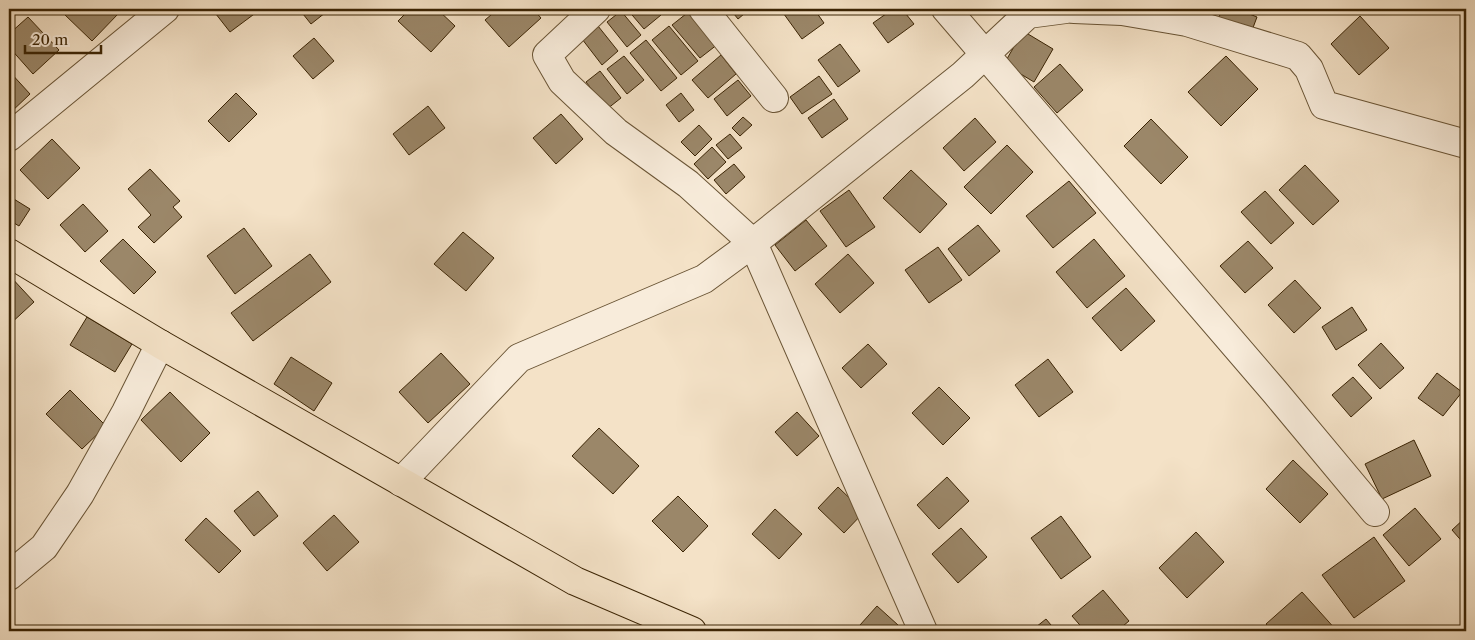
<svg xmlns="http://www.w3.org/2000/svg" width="1475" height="640" font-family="'Libre Caslon Text',serif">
<rect width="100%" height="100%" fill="#f4e2c7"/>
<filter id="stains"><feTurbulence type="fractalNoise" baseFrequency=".004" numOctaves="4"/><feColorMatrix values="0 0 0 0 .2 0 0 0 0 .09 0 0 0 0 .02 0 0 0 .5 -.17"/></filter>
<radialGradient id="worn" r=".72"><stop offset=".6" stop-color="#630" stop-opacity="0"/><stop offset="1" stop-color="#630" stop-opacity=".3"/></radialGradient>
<g fill="#9b8769" stroke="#3b2404">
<polygon points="70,9 113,9 118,14 92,41 64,14"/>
<polygon points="212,9 261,9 230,32"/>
<polygon points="299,9 330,9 311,24"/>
<polygon points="410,9 437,9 455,26 431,52 398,21"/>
<polygon points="498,9 533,9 541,18 509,47 485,20"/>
<polygon points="627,9 657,9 661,15 644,29"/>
<polygon points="730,9 750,9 738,19"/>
<polygon points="783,9 814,9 824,23 802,39 781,10"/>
<polygon points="893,9 902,9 914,24 888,43 873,23"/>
<polygon points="1222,9 1237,9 1257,17 1251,33 1218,20"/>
<polygon points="691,10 718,44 700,58 672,25"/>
<polygon points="621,11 641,35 627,47 607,22"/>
<polygon points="1360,16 1389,48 1359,75 1331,44"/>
<polygon points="28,17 59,50 33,74 9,47 9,34"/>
<polygon points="598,26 618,51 602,65 582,39"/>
<polygon points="669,26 698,61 681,75 652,40"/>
<polygon points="1023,31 1053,49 1034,82 1004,64"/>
<polygon points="314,38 334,61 313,79 293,56"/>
<polygon points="646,40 677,78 661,91 630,53"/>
<polygon points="840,44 860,71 838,87 818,60"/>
<polygon points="721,55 736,74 708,98 692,80"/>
<polygon points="624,56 644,80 627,94 607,69"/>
<polygon points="1226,56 1258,89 1221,126 1188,92"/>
<polygon points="1060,64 1083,90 1057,113 1034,87"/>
<polygon points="9,71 30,94 9,114"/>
<polygon points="600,71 621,98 607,109 586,82"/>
<polygon points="819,76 832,94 802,114 790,97"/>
<polygon points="738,80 751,96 727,116 714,99"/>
<polygon points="236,93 257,114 229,142 208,121"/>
<polygon points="681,93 694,110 679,122 666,105"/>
<polygon points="834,99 848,119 822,138 808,118"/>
<polygon points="428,106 445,128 409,155 393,134"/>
<polygon points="561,114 583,139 556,164 533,138"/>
<polygon points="743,117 752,125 740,136 732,128"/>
<polygon points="975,118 996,142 964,171 943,148"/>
<polygon points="1151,119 1188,157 1161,184 1124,146"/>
<polygon points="699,125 712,139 695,156 681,142"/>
<polygon points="730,134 742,148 728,159 716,145"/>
<polygon points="52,139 80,168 48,199 20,170"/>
<polygon points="1007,145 1033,172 991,214 964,187"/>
<polygon points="712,147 726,162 708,179 694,164"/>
<polygon points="734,164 745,177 726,194 714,180"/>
<polygon points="1305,165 1339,201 1313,225 1279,190"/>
<polygon points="150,169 180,201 173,207 182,217 154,243 138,227 151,215 128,189"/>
<polygon points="911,170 947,204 920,233 883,198"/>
<polygon points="1069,181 1096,213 1053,248 1026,216"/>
<polygon points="849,190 875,227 846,247 820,211"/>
<polygon points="1265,191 1294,223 1271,244 1241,212"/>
<polygon points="9,196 30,209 19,226 9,220"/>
<polygon points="83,204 108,231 85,252 60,225"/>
<polygon points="806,220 827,246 795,271 775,245"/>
<polygon points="978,225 1000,251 969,276 948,249"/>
<polygon points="244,228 272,266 235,294 207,256"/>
<polygon points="463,232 494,258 466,291 434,264"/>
<polygon points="123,239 156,272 134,294 100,261"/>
<polygon points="1094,239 1125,276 1087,308 1056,272"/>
<polygon points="1248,241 1273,268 1245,293 1220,266"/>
<polygon points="938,247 962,280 929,303 905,270"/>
<polygon points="310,254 331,282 253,341 231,313"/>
<polygon points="848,254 874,283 840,313 815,284"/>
<polygon points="9,275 34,302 9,325"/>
<polygon points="1295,280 1321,308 1294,333 1268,305"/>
<polygon points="1126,288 1155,321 1121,351 1092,318"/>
<polygon points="1352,307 1367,330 1336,350 1322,327"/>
<polygon points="87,317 132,344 115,372 70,345"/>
<polygon points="1381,343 1404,368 1380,389 1358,365"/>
<polygon points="868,344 887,364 861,388 842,368"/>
<polygon points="441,353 470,384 428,423 399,392"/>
<polygon points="291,357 332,383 314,411 274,384"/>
<polygon points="1048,359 1073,392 1039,417 1015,385"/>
<polygon points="1437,373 1462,392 1443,416 1418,398"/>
<polygon points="1353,377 1372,398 1351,417 1332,395"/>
<polygon points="939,387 970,418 943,445 912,413"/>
<polygon points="70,390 106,426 82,449 46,414"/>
<polygon points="170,392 210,433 181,462 141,420"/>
<polygon points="797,412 819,436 797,456 775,432"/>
<polygon points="599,428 639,466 613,494 572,456"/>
<polygon points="1414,440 1431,476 1382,499 1365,464"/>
<polygon points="1293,460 1328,494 1300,523 1266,489"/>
<polygon points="947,477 969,501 939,529 917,505"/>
<polygon points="838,487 864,512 844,533 818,508"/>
<polygon points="258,491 278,516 254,536 234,511"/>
<polygon points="678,496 708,526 683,552 652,521"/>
<polygon points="1415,508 1441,539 1409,566 1383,535"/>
<polygon points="775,509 802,534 779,559 752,534"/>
<polygon points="334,515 359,542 327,571 303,543"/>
<polygon points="1061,516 1091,557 1061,579 1031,538"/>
<polygon points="1466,517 1466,546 1452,530"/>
<polygon points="206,518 241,551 219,573 185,540"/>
<polygon points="961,528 987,557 958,583 932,554"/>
<polygon points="1196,532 1224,562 1187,598 1159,568"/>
<polygon points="1374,537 1405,581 1354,618 1322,575"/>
<polygon points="1103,590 1129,621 1117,631 1085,631 1072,616"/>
<polygon points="1302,592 1337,631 1272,631 1266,624"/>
<polygon points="877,606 898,625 893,631 867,631 860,625"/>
<polygon points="1046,619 1056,631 1031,631"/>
</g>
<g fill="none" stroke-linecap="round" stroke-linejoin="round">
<g stroke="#695435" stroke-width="30">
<g id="minor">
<polyline points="596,9 547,55 562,81 616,132 688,184 753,243 923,631"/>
<polyline points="703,9 774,98"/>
<polyline points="946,9 1275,392 1375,512"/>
<polyline points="1074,9 1122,11 1187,22 1298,56 1309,69 1324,105 1466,144"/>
<polyline points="9,137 165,9"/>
<polyline points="401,482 519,358 704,279 753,243 963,75 1028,14 1066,9"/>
<polyline points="9,576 44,547 80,494 126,412 160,344"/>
</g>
</g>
<g stroke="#3b2404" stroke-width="30">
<polyline id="major" points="9,253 160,344 575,581 692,631"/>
</g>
<use href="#minor" stroke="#f8ecdb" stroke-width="28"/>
<use href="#major" stroke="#f4e2c7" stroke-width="28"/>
</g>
<rect width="1475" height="640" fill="none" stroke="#f4e2c7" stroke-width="30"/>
<rect x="10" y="10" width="1455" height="620" fill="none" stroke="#3b2404" stroke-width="2.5"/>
<rect x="15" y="15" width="1445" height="610" fill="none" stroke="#3b2404"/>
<path d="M25 45v8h76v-8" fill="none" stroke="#3b2404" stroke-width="2.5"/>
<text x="32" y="45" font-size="15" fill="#3b2404" stroke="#f8ecdb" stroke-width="4" paint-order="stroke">20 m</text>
<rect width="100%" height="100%" filter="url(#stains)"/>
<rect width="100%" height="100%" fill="url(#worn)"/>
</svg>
